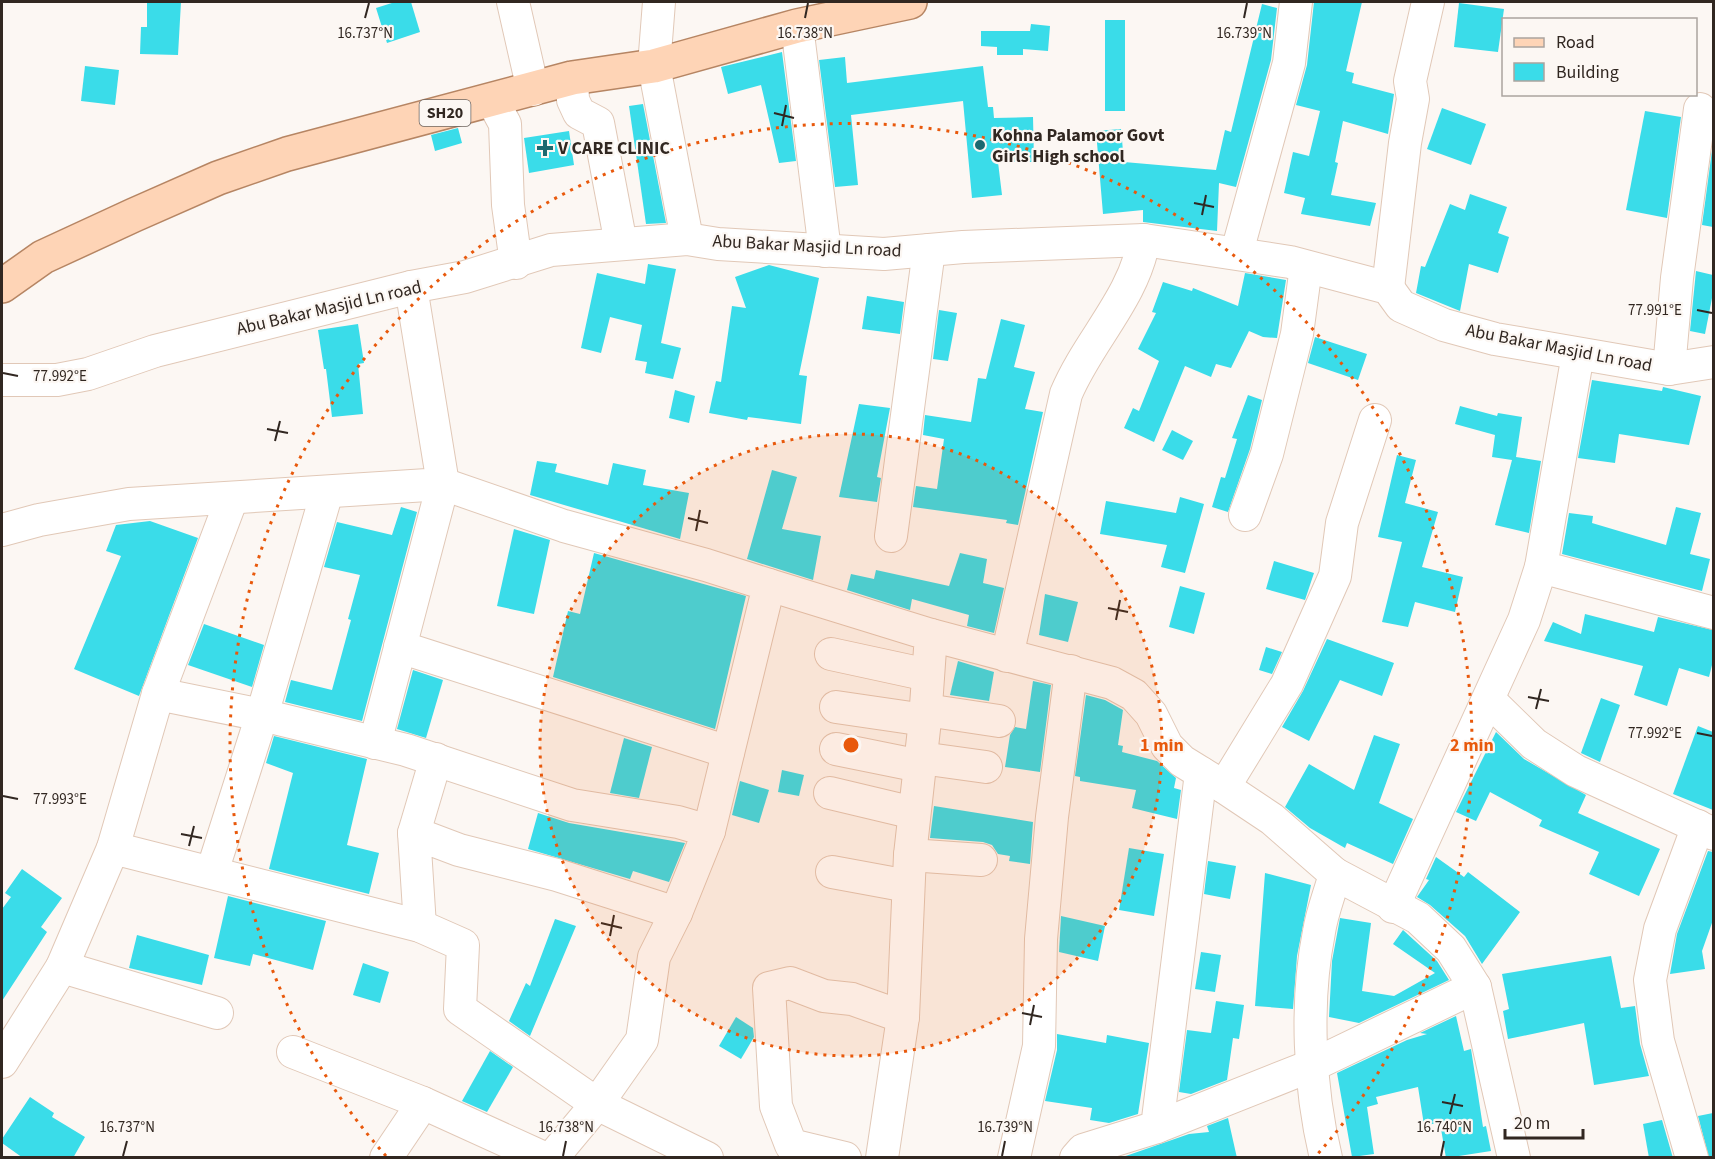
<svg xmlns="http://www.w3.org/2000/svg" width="1715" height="1159" font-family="'Source Sans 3',sans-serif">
<rect width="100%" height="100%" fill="#fcf7f3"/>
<g fill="#3adce9">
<polygon points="147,2 181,2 178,55 140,54 141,27 147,27"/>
<polygon points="395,2 411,2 420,32 387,43 376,8"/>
<polygon points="1314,2 1362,2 1346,71 1354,73 1352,83 1394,94 1388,134 1343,121 1335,162 1338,163 1331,195 1376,203 1370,226 1301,214 1305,198 1284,193 1293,152 1309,156 1320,111 1296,105 1307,65"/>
<polygon points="1459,3 1504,9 1498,52 1454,47"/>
<polygon points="1262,4 1277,8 1271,60 1236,187 1219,183 1217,231 1143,222 1143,210 1103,214 1096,131 1121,129 1124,162 1216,170 1225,130 1231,132"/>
<rect x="1105" y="20" width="20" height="91"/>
<polygon points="1031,24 1050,26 1048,51 1023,49 1023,55 997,55 997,47 981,46 981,31 1030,31"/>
<polygon points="782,52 796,161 779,163 761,85 728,94 721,67"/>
<polygon points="845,57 847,83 983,66 988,107 993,107 994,118 1033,117 1034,162 998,162 1002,195 972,198 963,101 851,115 858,185 835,187 819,60"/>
<polygon points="85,66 119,70 115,105 81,101"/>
<polygon points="643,104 666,223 646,224 629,106"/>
<polygon points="1442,108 1486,124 1471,165 1427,149"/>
<polygon points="1645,111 1681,117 1667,218 1626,210"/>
<polygon points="458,128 462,143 435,151 431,135"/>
<polygon points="569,131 574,165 529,173 524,138"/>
<polygon points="1713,143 1713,227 1702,225"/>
<polygon points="1470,194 1507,207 1498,233 1509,237 1498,273 1469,264 1460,311 1416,293 1421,266 1425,267 1450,204 1465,210"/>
<polygon points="648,264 676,269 661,343 681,348 673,379 645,373 647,362 635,360 642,325 610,317 601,353 581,348 597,273 645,284"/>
<polygon points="769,265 819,278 799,375 807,376 801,424 748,417 747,420 709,413 716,381 721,382 732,306 746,308 735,277"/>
<polygon points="1696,271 1713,275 1713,293 1705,334 1690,331"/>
<polygon points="1245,273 1286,280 1277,338 1263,337 1249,331 1231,368 1216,364 1211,377 1185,366 1154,442 1124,428 1133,408 1139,411 1159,361 1138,349 1156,313 1152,312 1163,282 1192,291 1193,288 1238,306"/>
<polygon points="867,296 904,302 900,334 862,329"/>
<polygon points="939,310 957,313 948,361 933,359"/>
<polygon points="1001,319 1025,325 1014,367 1035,372 1025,409 1043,412 1018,525 1006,523 1007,520 913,507 916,486 937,489 944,439 923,435 925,415 971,422 978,378 986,379"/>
<polygon points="358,324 364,363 358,364 363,414 332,417 326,369 324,369 318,330"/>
<polygon points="1315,337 1367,354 1358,380 1308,363"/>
<polygon points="1592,380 1662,391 1663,387 1701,396 1689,445 1619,434 1615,463 1578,458"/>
<polygon points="675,390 695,396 689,423 669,418"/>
<polygon points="1248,395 1262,400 1250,449 1228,512 1212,507 1221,477 1225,478 1237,439 1232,438"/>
<polygon points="859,404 890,408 877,477 881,478 877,502 839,497"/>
<polygon points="1460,406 1497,416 1498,413 1522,417 1516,457 1541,461 1529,533 1495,525 1512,460 1492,457 1495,435 1455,424"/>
<polygon points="1172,430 1193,441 1183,460 1162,450"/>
<polygon points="1397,455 1416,460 1405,503 1438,512 1422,567 1463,577 1455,612 1415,602 1408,627 1382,622 1402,542 1378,537"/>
<polygon points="537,461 557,464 555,472 608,485 613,463 646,470 643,485 689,493 680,539 530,495"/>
<polygon points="772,470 797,477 782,529 821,536 813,580 747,559"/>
<polygon points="1180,497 1204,504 1185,573 1161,567 1167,545 1100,534 1106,501 1176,513"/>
<polygon points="401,507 417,512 362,721 285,702 291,680 332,690 351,620 348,619 360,575 324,567 337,522 392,535"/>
<polygon points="1676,507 1701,513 1690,554 1710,559 1702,591 1562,554 1569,513 1593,516 1592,523 1666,545"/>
<polygon points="150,521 198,538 139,696 74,669 121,556 106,551 116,525"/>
<polygon points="514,529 550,540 534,614 497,606"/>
<polygon points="594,553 746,596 715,729 553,677 568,611 580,614"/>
<polygon points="960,553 987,559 983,583 1004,588 994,633 967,626 969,615 912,599 910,610 847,590 851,574 874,579 876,570 949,586"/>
<polygon points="1274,561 1314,573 1305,600 1266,589"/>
<polygon points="1180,586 1205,593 1194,634 1169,627"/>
<polygon points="1045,594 1078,602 1068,642 1039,635"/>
<polygon points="1585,614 1654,632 1658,617 1713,630 1713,661 1709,677 1679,668 1667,706 1634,695 1643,666 1544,641 1553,622 1581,634"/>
<polygon points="204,624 264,645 252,687 188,665"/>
<polygon points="1327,639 1394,663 1382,696 1340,680 1309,741 1282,727 1303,691"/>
<polygon points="1266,647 1282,652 1272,674 1259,670"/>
<polygon points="958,661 994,672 989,701 950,695"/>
<polygon points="413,670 443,680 426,738 397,729"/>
<polygon points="1033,681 1051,685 1040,772 1005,767 1010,735 1015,727 1026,729"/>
<polygon points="1086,695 1105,700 1123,710 1118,745 1123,746 1122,752 1157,761 1176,778 1174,788 1181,790 1177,819 1132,808 1136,790 1080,781 1080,777 1075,776"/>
<polygon points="1601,698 1620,705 1600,762 1581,753"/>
<polygon points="1698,726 1713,732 1713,810 1673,794"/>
<polygon points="1496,732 1524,759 1586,795 1578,813 1660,849 1639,896 1589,874 1599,852 1539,826 1542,820 1490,792 1476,821 1456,812"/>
<polygon points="1374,735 1400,744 1379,803 1413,819 1393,864 1347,843 1345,848 1310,828 1285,807 1309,764 1354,790"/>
<polygon points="274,736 367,759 347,845 379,853 369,894 269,869 293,773 266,763"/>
<polygon points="624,738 652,747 639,798 610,793"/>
<polygon points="782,770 804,775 799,796 778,792"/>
<polygon points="740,781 769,790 759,823 732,815"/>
<polygon points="934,806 1033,822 1030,864 1009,861 1010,856 998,854 992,845 983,842 930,838"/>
<polygon points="538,813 569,823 685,843 669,882 633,871 630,879 528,849"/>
<polygon points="1129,848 1164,854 1154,916 1119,910"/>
<polygon points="1708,851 1713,852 1713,920 1702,951 1705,969 1670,974 1677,934"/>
<polygon points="1436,857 1464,877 1468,872 1520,912 1482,964 1465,936 1430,905 1417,897 1429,880 1426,879"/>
<polygon points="1208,861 1236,866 1230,899 1204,894"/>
<polygon points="22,869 62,898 41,927 47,932 2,1001 2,909 11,897 5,893"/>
<polygon points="1265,873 1311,885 1297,956 1293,1009 1255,1006"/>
<polygon points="228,896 326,921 313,970 253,954 250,966 214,958"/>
<polygon points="1061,916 1105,926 1098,961 1059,952"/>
<polygon points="1340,918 1371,923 1362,991 1394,996 1435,973 1393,944 1403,930 1437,961 1449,980 1359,1023 1329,1017 1332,961"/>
<polygon points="555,919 576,926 530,1036 509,1021 526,983 530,986"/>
<polygon points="137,935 209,955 202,985 129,968"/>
<polygon points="1201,952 1221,955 1215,992 1195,989"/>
<polygon points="1611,956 1621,1008 1635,1006 1640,1044 1649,1076 1594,1085 1584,1023 1508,1039 1503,1011 1509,1009 1502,974"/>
<polygon points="363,963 389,972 380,1003 353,995"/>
<polygon points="1216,1001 1244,1005 1239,1039 1233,1038 1227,1080 1191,1094 1179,1092 1187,1030 1211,1033"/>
<polygon points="1456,1016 1464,1051 1471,1049 1483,1127 1486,1126 1491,1151 1446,1158 1440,1123 1424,1125 1418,1087 1376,1097 1378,1104 1367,1107 1374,1154 1352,1157 1337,1073 1407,1040 1427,1034 1420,1033"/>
<polygon points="736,1017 753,1028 754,1037 741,1059 719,1046"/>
<polygon points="1057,1034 1106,1043 1107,1035 1149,1043 1138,1114 1109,1123 1090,1120 1092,1108 1045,1101 1057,1050"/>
<polygon points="490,1051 513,1067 487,1112 462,1101"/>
<polygon points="30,1097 54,1113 52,1117 85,1137 73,1158 23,1158 2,1143 2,1139"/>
<polygon points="1713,1113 1713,1158 1709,1158 1698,1116"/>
<polygon points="1228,1118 1237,1158 1120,1158 1189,1134 1209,1132 1207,1126"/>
<polygon points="1662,1120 1673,1158 1649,1158 1643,1124"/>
</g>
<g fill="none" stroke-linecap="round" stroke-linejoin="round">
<g stroke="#e1c8b7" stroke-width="34">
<g id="minor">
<polyline points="513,2 533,90"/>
<polyline points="659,2 654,66 687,239"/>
<polyline points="797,26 825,251"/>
<polyline points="572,78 573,100 579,113 598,123 621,244"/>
<polyline points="492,100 505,124 508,205 516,263"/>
<polyline points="1237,252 1289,63 1296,2"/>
<polyline points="1388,288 1405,143 1413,99 1410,81 1428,2"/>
<polyline points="1578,354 1541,567 1714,613"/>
<polyline points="1669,369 1677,278 1700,109"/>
<polyline points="2,380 57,380 88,374 155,351 411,287 465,277 551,250 687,239 718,244 884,254 963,247 1144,240 1290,262 1388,288 1401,306 1444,325 1495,339 1669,369 1714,362"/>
<polyline points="1245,515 1267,454 1297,334 1306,267"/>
<polyline points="2,530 39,520 129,504 443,484 411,287"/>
<polyline points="891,536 929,250"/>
<polyline points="769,585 931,635 925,720 910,855 903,1017 852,999 824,996 790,983 769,988 776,1106 791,1145 845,1158"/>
<polyline points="931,635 1112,683 1134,695 1151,714 1167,746 1182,761 1224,787 1287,684 1335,576 1342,523 1375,420"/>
<polyline points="400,647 728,752"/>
<polyline points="831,654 928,675"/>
<path d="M1007,656L1066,394C1088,341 1134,298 1144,240"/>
<polyline points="158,694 232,498"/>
<polyline points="1489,700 1534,744 1576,771 1714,834"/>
<polyline points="836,707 925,720"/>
<polyline points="926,710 999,721"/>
<polyline points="375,743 443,484 564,526 706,565 769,585 709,831"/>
<polyline points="836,749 920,766"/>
<polyline points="921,758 986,767"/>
<path d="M1224,787L1272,819L1335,874C1330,893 1322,912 1319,932C1305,1002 1309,1088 1326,1158"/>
<polyline points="830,793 914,813"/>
<polyline points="414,833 436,759"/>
<polyline points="113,848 158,694 262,715 406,750 572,805 678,822 709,831 676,913 654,957 642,1040 597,1104 552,1158"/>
<polyline points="910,855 981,860"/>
<polyline points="212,872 262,715 327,492"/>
<polyline points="832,872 908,886"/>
<polyline points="1335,874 1418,918 1451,949 1475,987 1514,1158"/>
<polyline points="1393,907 1524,620 1541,567"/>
<polyline points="420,926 414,833 459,850 557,875 676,913"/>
<polyline points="62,967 217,1013"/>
<polyline points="293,1052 423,1103 544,1158"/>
<polyline points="2,1062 62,967 113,848 420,926 463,945 460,1009 597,1104 707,1158"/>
<polyline points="1157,1127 1313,1065 1475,987"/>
<polyline points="386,1158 423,1103"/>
<polyline points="882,1158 903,1017"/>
<polyline points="1014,1158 1039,1046 1041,939 1052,817 1071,671"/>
<polyline points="1076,1158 1083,1150 1157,1127 1201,773"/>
<polyline points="1692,1158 1658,1041 1650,980 1660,929 1698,826"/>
</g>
</g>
<g stroke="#b68563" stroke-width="36">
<polyline id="major" points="2,286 43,257 134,215 218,178 287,154 572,78 654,66 797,26 910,2"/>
</g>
<use href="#minor" stroke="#fff" stroke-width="32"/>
<use href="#major" stroke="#fed4b6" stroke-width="33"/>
</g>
<path fill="none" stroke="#312721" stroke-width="2" d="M365,18L369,3M805,18L808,3M1244,18L1247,3M774,113L794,118M782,126L786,105M1194,203L1214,207M1202,215L1206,195M1697,310L1712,313M3,373L18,376M267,429L288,433M275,441L280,421M688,518L708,523M696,531L700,510M1108,608L1128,612M1116,620L1120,600M1528,697L1549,701M1536,709L1541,689M1697,733L1712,736M3,796L18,799M181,834L202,838M189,846L194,826M601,923L622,928M610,936L614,915M1022,1013L1042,1017M1030,1025L1034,1005M1442,1102L1463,1106M1450,1114L1455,1094M123,1156L127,1141M563,1156L566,1141M1002,1156L1005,1141M1441,1156L1444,1141"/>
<circle cx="851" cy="745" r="311" fill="#e8590c" fill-opacity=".12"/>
<g fill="none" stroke="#e8590c" stroke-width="3" stroke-dasharray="3 6">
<circle cx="851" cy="745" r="311"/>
<path d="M386 1156A621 621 0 1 1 1316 1156"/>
</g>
<g fill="#1d6970" stroke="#fcf7f3" stroke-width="2">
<circle cx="980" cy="145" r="6"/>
<path d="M542 139h6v6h6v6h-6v6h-6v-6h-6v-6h6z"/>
</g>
<g text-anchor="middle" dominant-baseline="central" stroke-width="4.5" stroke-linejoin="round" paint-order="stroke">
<rect fill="#fcf7f3" stroke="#6e6560" stroke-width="1.5" x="419.5" y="100" width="51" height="26" rx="4.5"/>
<g font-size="16" font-weight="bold" fill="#312721">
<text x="445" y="113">SH20</text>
</g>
<g font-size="18" font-weight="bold" fill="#312721" stroke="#fcf7f3" text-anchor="start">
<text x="992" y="135">Kohna Palamoor Govt<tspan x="992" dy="21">Girls High school</tspan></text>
<text x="558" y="148">V CARE CLINIC</text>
</g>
<g font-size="18" fill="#312721" stroke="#fcf7f3">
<text transform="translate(807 246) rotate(3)">Abu Bakar Masjid Ln road</text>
<text transform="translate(329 308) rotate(-13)">Abu Bakar Masjid Ln road</text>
<text transform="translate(1559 348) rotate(11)">Abu Bakar Masjid Ln road</text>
</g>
</g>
<g font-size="15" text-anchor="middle" fill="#312721" stroke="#fcf7f3" stroke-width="4.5" stroke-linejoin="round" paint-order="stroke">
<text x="365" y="38">16.737°N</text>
<text x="805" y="38">16.738°N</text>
<text x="1244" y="38">16.739°N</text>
<text x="1655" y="315">77.991°E</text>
<text x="60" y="381">77.992°E</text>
<text x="1655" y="738">77.992°E</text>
<text x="60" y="804">77.993°E</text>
<text x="127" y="1132">16.737°N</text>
<text x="566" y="1132">16.738°N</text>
<text x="1005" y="1132">16.739°N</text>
<text x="1444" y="1132">16.740°N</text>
</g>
<circle cx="851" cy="745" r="9" fill="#e8590c" stroke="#fcf7f3" stroke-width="3"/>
<g font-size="18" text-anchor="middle" font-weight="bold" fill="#e8590c" stroke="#fcf7f3" stroke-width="4.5" stroke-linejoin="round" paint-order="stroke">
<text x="1162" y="751">1 min</text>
<text x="1472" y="751">2 min</text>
</g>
<rect width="1715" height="1159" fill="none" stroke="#312721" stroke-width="6"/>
<rect x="1502" y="18" width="195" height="78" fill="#fcf7f3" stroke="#aba49f" stroke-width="1.5"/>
<rect x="1514" y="38" width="30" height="9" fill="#fed4b6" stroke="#aba49f" stroke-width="1.5"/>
<text x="1556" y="48" font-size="18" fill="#312721">Road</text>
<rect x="1514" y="63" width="30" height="18" fill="#3adce9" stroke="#aba49f" stroke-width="1.5"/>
<text x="1556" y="78" font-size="18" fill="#312721">Building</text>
<path d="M1505 1129v9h78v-9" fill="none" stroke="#312721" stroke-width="3"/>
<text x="1514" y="1129" font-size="18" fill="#312721" stroke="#fcf7f3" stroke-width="4.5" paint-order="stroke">20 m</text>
</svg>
